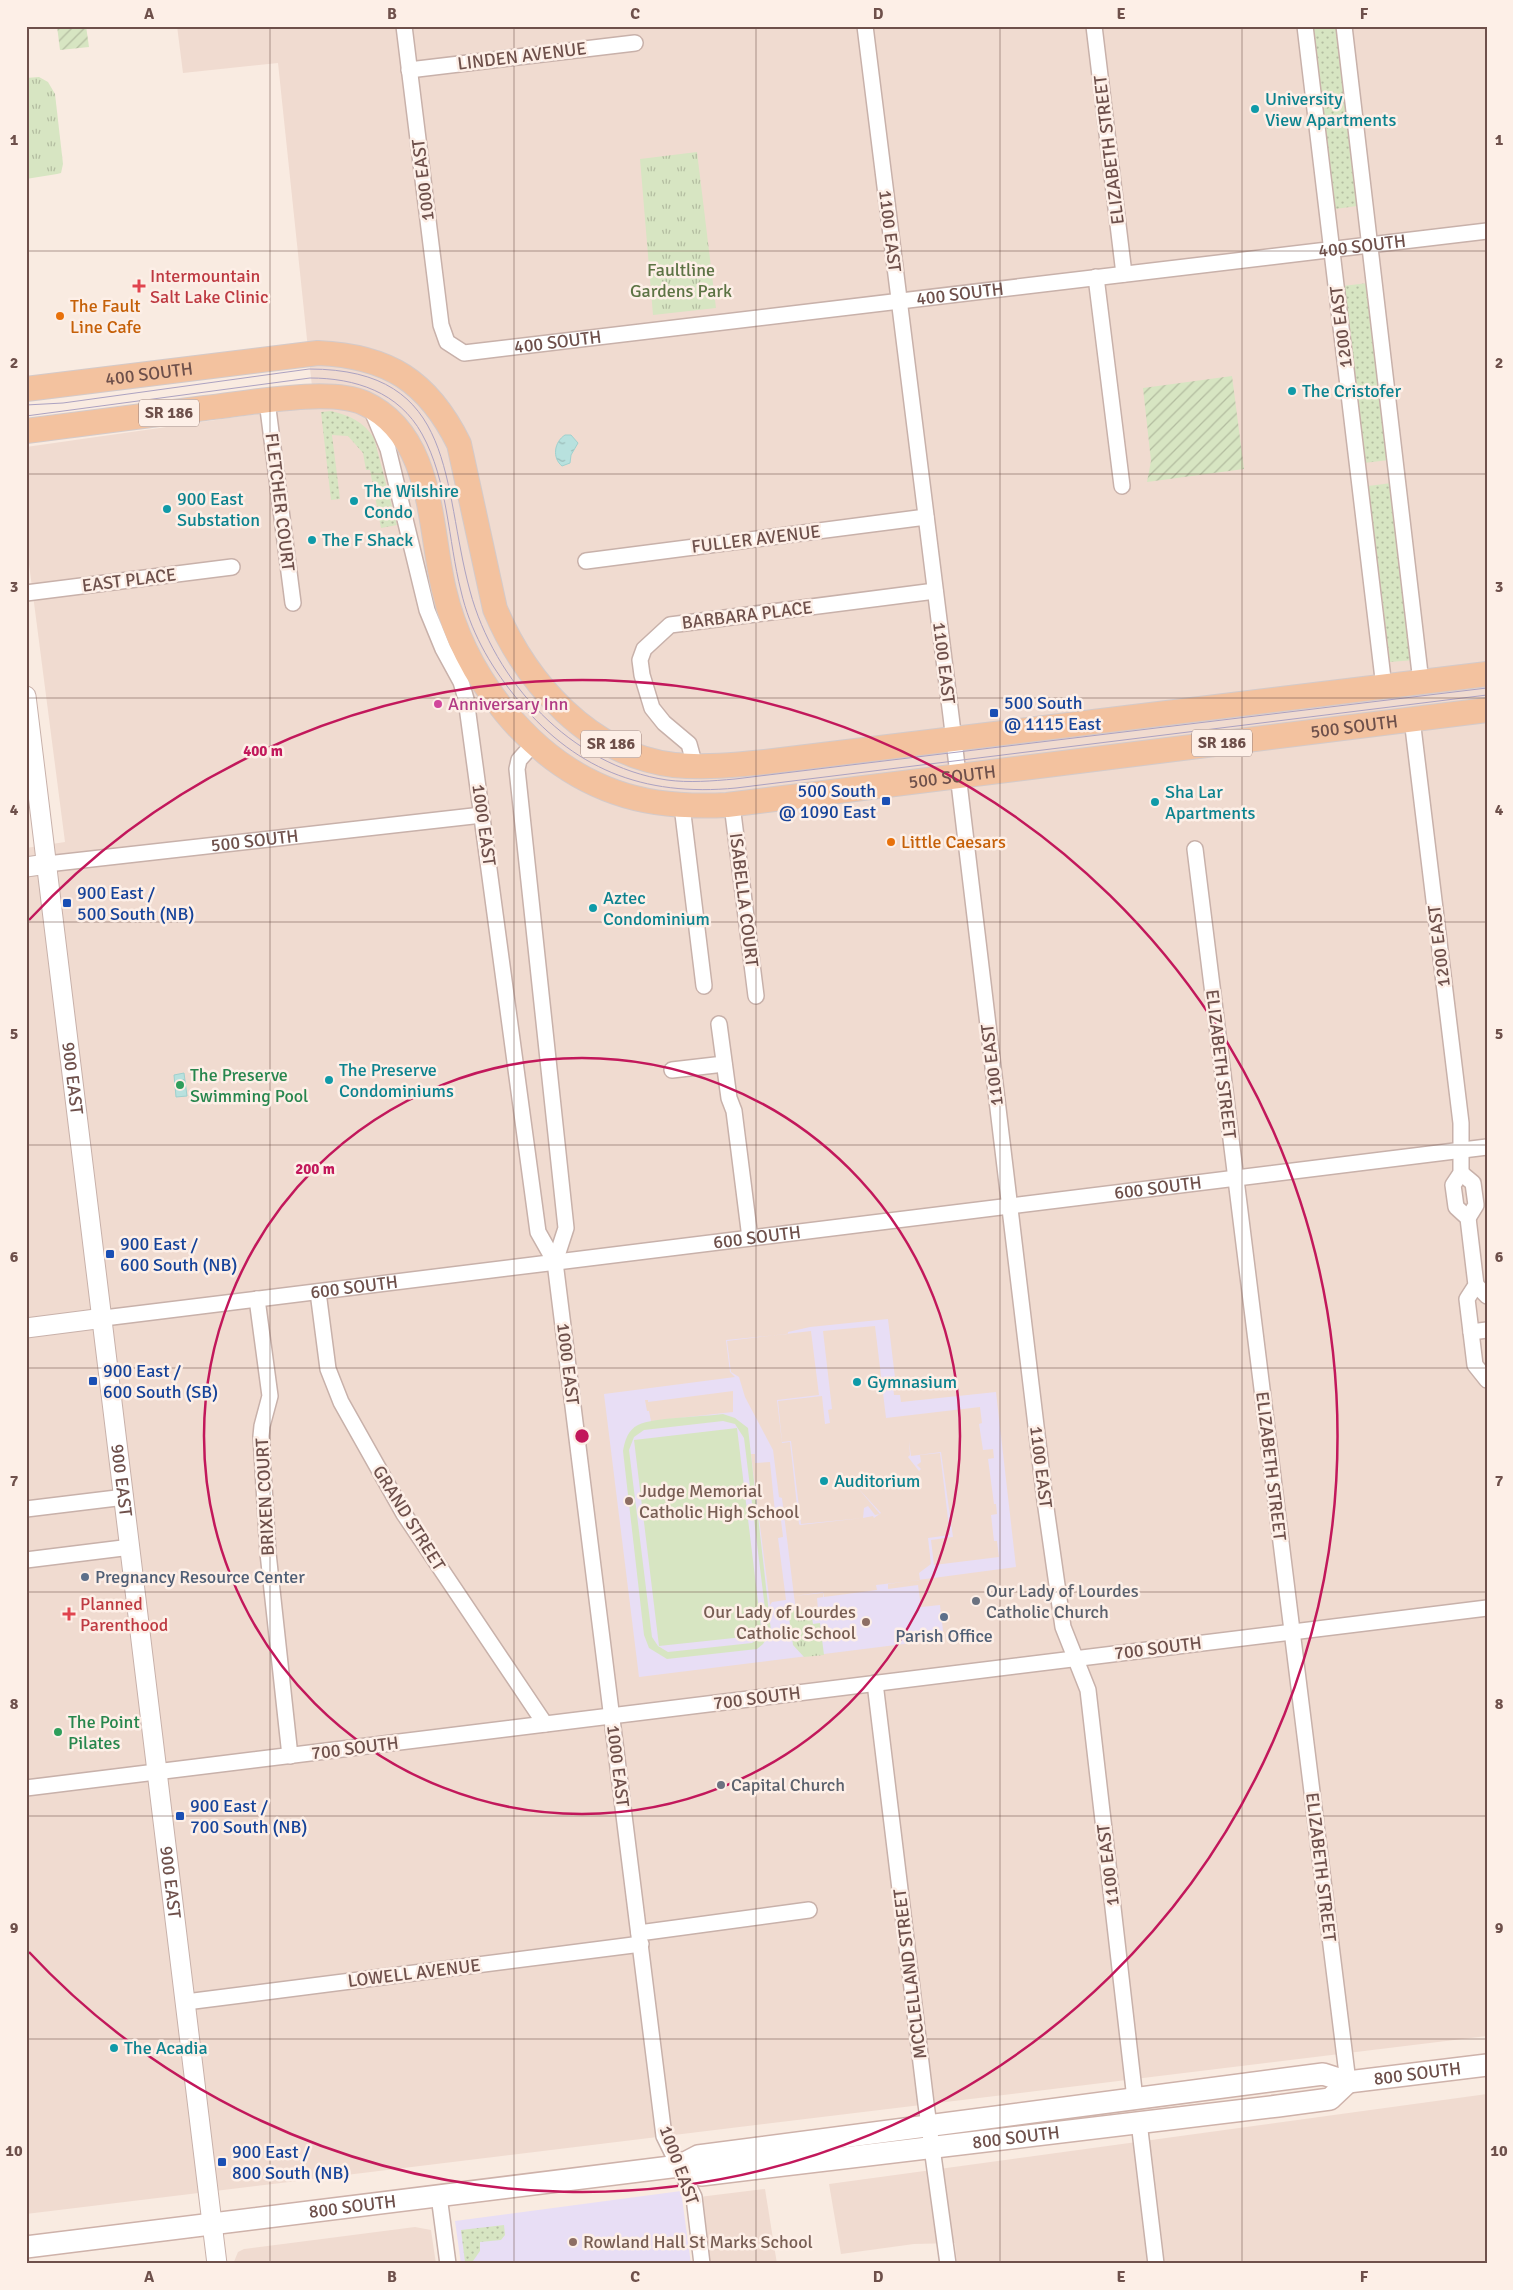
<svg xmlns="http://www.w3.org/2000/svg" width="1513" height="2290" font-family="Signika,sans-serif">
<defs>
<pattern id="grass-dots" width="8" height="8" patternUnits="userSpaceOnUse" patternTransform="scale(1.25)"><rect width="8" height="8" fill="#d7e5c2"/><path d="M2 2h.1M6 6h.1" fill="none" stroke="#b3bca0" stroke-width="1.8" stroke-linecap="round"/></pattern>
<pattern id="park-tufts" width="24" height="20" patternUnits="userSpaceOnUse" patternTransform="scale(1.25)"><rect width="24" height="20" fill="#d7e5c2"/><path d="M3 7l-1-3M5 7V3M7 7l1-3M15 17l-1-3M17 17v-4M19 17l1-3" fill="none" stroke="#b3bca0"/></pattern>
<pattern id="garden-furrows" width="10" height="10" patternUnits="userSpaceOnUse" patternTransform="scale(1.25)"><rect width="10" height="10" fill="#d7e5c2"/><path d="M-1 1l2-2M0 10L10 0M9 11l2-2" fill="none" stroke="#b3bca0"/></pattern>
<pattern id="water-ripples" width="26" height="14" patternUnits="userSpaceOnUse" patternTransform="scale(1.25)"><rect width="26" height="14" fill="#b8e1de"/><path d="M2 4q2-2 4 0t4 0M15 11q2-2 4 0t4 0" fill="none" stroke="#9ab9b6"/></pattern>
</defs>
<rect width="100%" height="100%" fill="#f9ebe1"/>
<g fill="#f0dbd0">
<polygon points="177,26 1487,26 1487,2036 26,2214 26,848 65,842 26,541 26,447 314,406 278,63 183,73"/>
<polygon points="1487,2094 1487,2264 957,2264 955,2243 914,2244 841,2254 829,2184"/>
<polygon points="765,2189 777,2264 708,2264 699,2197"/>
<polygon points="415,2227 431,2230 436,2264 233,2264 238,2252 244,2249"/>
</g>
<g fill="#e8def5" fill-rule="evenodd">
<path d="M888,1319L896,1386H893L894,1395H900L901,1402L996,1392L1016,1567L888,1584V1589L918,1585L921,1607L940,1605L944,1639L639,1677L604,1394L735,1377L730,1372L726,1340L788,1334V1332L810,1327ZM875,1326L886,1418L980,1407L982,1423L979,1424L983,1450L993,1449L994,1458L988,1459L994,1504H996L997,1514L991,1515L994,1541H997L999,1557L934,1565L931,1540L953,1537L941,1452L911,1456L909,1441L910,1455L908,1457L919,1471L921,1469L917,1465L921,1462L920,1455L940,1453L950,1535L928,1538L931,1564L919,1573L920,1580L876,1585L877,1590L824,1597L823,1592L794,1596L782,1498L779,1497L773,1450L745,1397L739,1377L731,1372L727,1341L811,1331L819,1395L777,1400L782,1443L790,1442L799,1524L800,1525L863,1518L873,1516L874,1518L881,1513L857,1487L880,1514L875,1515L868,1506L864,1508L863,1518L801,1524L791,1441L782,1442L778,1401L822,1396L825,1424L830,1423L828,1410L832,1409L823,1331ZM733,1391V1412L651,1421L649,1411H647L645,1400H648V1402ZM751,1454H755V1463L770,1462L775,1512H780L783,1537L778,1538L786,1600L772,1602L770,1605ZM823,1593V1597L817,1598L818,1610L799,1612L796,1610L794,1596Z"/>
<polygon points="681,2191 691,2264 461,2264 455,2221"/>
</g>
<g fill="url(#grass-dots)">
<polygon points="1312,26 1336,26 1357,206 1335,209"/>
<polygon points="1368,283 1389,460 1364,463 1343,286"/>
<path d="M331,411C349,415 364,422 374,438L397,525L381,528L370,470H366L363,453L348,436L332,435L340,499L331,500L321,412Z"/>
<polygon points="1392,483 1414,660 1390,662 1368,486"/>
<polygon points="504,2225 505,2235 501,2240 480,2242 480,2251 473,2261 465,2262 461,2230"/>
</g>
<g fill="url(#park-tufts)">
<polygon points="39,77 48,82 55,94 63,164 61,173 57,174 26,179 26,78"/>
<polygon points="697,152 716,308 653,315 640,159"/>
<polygon points="796,1610 799,1612 811,1611 813,1624 820,1623 824,1655 804,1657 793,1645 788,1611"/>
</g>
<g fill="url(#garden-furrows)">
<polygon points="57,26 86,26 89,47 60,50"/>
<polygon points="1232,376 1244,469 1147,482 1151,461 1143,388"/>
</g>
<path fill="#d7e5c2" fill-rule="evenodd" d="M723,1414L735,1418L748,1428L771,1631L763,1644L757,1649L667,1659L649,1648L644,1635L623,1451C625,1440 628,1430 638,1425C655,1417 702,1417 723,1414ZM723,1421L735,1424L744,1438L767,1625L762,1635L737,1428L634,1440L659,1646L762,1635L752,1643L668,1652L658,1646L652,1637L629,1450L634,1437L644,1430Z"/>
<g fill="url(#water-ripples)" stroke="#9fd1ce">
<path d="M565,435H571L578,443L571,455L570,463L562,466C552,458 554,442 565,435Z"/>
<polygon points="184,1073 187,1096 176,1097 174,1075"/>
</g>
<g fill="none" stroke-linecap="round" stroke-linejoin="round">
<g stroke="#c8b1aa" stroke-width="18">
<g id="minor">
<path id="s1" d="M404,26L441,325L447,342L464,353L1487,231"/>
<polyline points="865,26 951,716 1045,1501 1063,1627 1088,1690 1135,2099"/>
<polyline points="1094,26 1124,274"/>
<polyline points="1305,26 1384,687"/>
<polyline points="1344,26 1421,682"/>
<polyline points="409,70 635,43"/>
<polyline points="1096,277 1122,486"/>
<polyline points="267,401 293,603"/>
<polyline points="373,413 388,449 427,610 443,649 461,682 466,699 538,1232 555,1262 664,2136 694,2197 702,2264"/>
<polyline points="586,561 926,517"/>
<polyline points="26,593 232,567"/>
<polyline points="1412,719 1461,1123 1461,1173 1453,1185 1456,1207 1468,1218 1476,1285 1467,1299 1475,1365 1487,1380"/>
<polyline points="535,742 519,760 517,769 566,1228 555,1262"/>
<polyline points="695,766 689,744 664,723 652,708 642,675 640,660 644,649 670,625 935,591"/>
<polyline points="732,805 756,996"/>
<polyline points="682,806 704,986"/>
<polyline points="1195,849 1348,2082"/>
<path id="s2" d="M47,864L482,815"/>
<polyline points="719,1024 729,1098 734,1111 750,1238"/>
<polyline points="672,1070 724,1064"/>
<polyline points="1461,1173 1473,1183 1476,1205 1468,1218"/>
<polyline points="1476,1285 1487,1296"/>
<polyline points="318,1292 328,1369 341,1402 404,1514 545,1724"/>
<polyline points="257,1299 270,1396 262,1426 261,1436 268,1553 290,1756"/>
<path id="s3" d="M104,1318L1487,1147"/>
<polyline points="1471,1332 1487,1330"/>
<polyline points="26,1509 125,1497"/>
<polyline points="26,1560 131,1547"/>
<polyline points="875,1683 926,2104 948,2264"/>
<polyline points="26,1788 1487,1608"/>
<polyline points="639,1933 809,1910"/>
<polyline points="186,2002 641,1944"/>
<polyline points="1139,2122 1156,2264"/>
<polyline points="439,2196 448,2264"/>
</g>
</g>
<g stroke="#c8b1aa" stroke-width="21">
<g id="tertiary">
<path id="s4" d="M26,696L217,2264"/>
<polyline points="26,867 47,864"/>
<polyline points="26,1328 104,1318"/>
</g>
</g>
<g stroke="#ceb2aa" stroke-width="24">
<g id="secondary">
<path id="s5" d="M679,2166L701,2175L1278,2106L1330,2099L1348,2082"/>
<path id="s6" d="M26,2247L679,2166L698,2156L1323,2074L1348,2082L1487,2065"/>
</g>
</g>
<g stroke="#d4cac9" stroke-width="26">
<g id="primary">
<path id="s7" d="M26,389L318,353C388,356 428,381 459,444L495,609C526,683 590,755 674,765C704,768 735,765 765,762L1487,674"/>
<path id="s8" d="M26,431C86,423 145,416 205,408C245,404 328,387 364,403C434,435 429,527 444,590C464,676 530,762 615,792C651,805 689,807 727,805L1487,710"/>
</g>
</g>
<use href="#minor" stroke="#fff" stroke-width="15"/>
<use href="#tertiary" stroke="#fff" stroke-width="19"/>
<use href="#secondary" stroke="#fff" stroke-width="21"/>
<use href="#primary" stroke="#f3c29f" stroke-width="24"/>
<g stroke="#aca2c1" stroke-width="1">
<path d="M26,405L63,403L309,369C459,369 441,485 470,591C494,681 571,766 667,780C689,783 712,781 735,779L1487,688"/>
<path d="M26,416L310,378C355,378 399,392 422,434C448,481 448,540 461,591C470,630 489,664 514,695C572,769 643,797 736,788L1487,695"/>
</g>
</g>
<path fill="none" stroke="#6e504b" stroke-width="1" stroke-opacity="0.55" d="M270,26V2264M514,26V2264M756,26V2264M1000,26V2264M1242,26V2264M26,251H1487M26,474H1487M26,698H1487M26,922H1487M26,1145H1487M26,1368H1487M26,1592H1487M26,1816H1487M26,2039H1487"/>
<g fill="none" stroke="#c2185b" stroke-width="2.5">
<circle cx="582" cy="1436" r="378"/>
<path d="M29 920A756 756 0 1 1 29 1952"/>
</g>
<g fill="#0f9aa8" stroke="#fdefe7" stroke-width="2">
<circle cx="1255" cy="109" r="5"/>
<circle cx="1292" cy="391" r="5"/>
<circle cx="354" cy="501" r="5"/>
<circle cx="167" cy="509" r="5"/>
<circle cx="312" cy="540" r="5"/>
<circle cx="1155" cy="802" r="5"/>
<circle cx="593" cy="908" r="5"/>
<circle cx="329" cy="1080" r="5"/>
<circle cx="857" cy="1382" r="5"/>
<circle cx="824" cy="1481" r="5"/>
<circle cx="114" cy="2048" r="5"/>
</g>
<g fill="#e0444e" stroke="#fdefe7" stroke-width="2">
<path d="M136.5 278.5h5v5h5v5h-5v5h-5v-5h-5v-5h5z"/>
<path d="M66.5 1606.5h5v5h5v5h-5v5h-5v-5h-5v-5h5z"/>
</g>
<g fill="#e8710a" stroke="#fdefe7" stroke-width="2">
<circle cx="60" cy="316" r="5"/>
<circle cx="891" cy="842" r="5"/>
</g>
<circle fill="#d1479c" stroke="#fdefe7" stroke-width="2" cx="438" cy="704" r="5"/>
<g fill="#1a4fb4" stroke="#fdefe7" stroke-width="2">
<rect x="989" y="708" width="10" height="10" rx="2.5"/>
<rect x="881" y="796" width="10" height="10" rx="2.5"/>
<rect x="62" y="898" width="10" height="10" rx="2.5"/>
<rect x="105" y="1249" width="10" height="10" rx="2.5"/>
<rect x="88" y="1376" width="10" height="10" rx="2.5"/>
<rect x="175" y="1811" width="10" height="10" rx="2.5"/>
<rect x="217" y="2157" width="10" height="10" rx="2.5"/>
</g>
<g fill="#2e9e5b" stroke="#fdefe7" stroke-width="2">
<circle cx="180" cy="1085" r="5"/>
<circle cx="58" cy="1732" r="5"/>
</g>
<g fill="#8d6e63" stroke="#fdefe7" stroke-width="2">
<circle cx="629" cy="1501" r="5"/>
<circle cx="866" cy="1622" r="5"/>
<circle cx="573" cy="2242" r="5"/>
</g>
<g fill="#5c6f8a" stroke="#fdefe7" stroke-width="2">
<circle cx="85" cy="1577" r="5"/>
<circle cx="944" cy="1617" r="5"/>
</g>
<g fill="#6b7280" stroke="#fdefe7" stroke-width="2">
<circle cx="976" cy="1601" r="5"/>
<circle cx="721" cy="1785" r="5"/>
</g>
<g text-anchor="middle" dominant-baseline="central" stroke-width="5" stroke-linejoin="round" paint-order="stroke">
<g fill="#fdefe7" stroke="#99807a" stroke-width="1">
<rect x="139" y="399.5" width="60" height="27" rx="4"/>
<rect x="1192" y="729.5" width="60" height="27" rx="4"/>
<rect x="581" y="730.5" width="60" height="27" rx="4"/>
</g>
<g font-size="16" font-weight="bold" fill="#6e504b">
<text x="169" y="413">SR 186</text>
<text x="1222" y="743">SR 186</text>
<text x="611" y="744">SR 186</text>
</g>
<g font-size="18" fill="#6e504b" stroke="#fdefe7">
<text transform="translate(522 56) rotate(-7)">LINDEN AVENUE</text>
<text transform="translate(1109 150) rotate(-97)">ELIZABETH STREET</text>
<text transform="translate(423 180) rotate(-97)">1000 EAST</text>
<text transform="translate(890 231) rotate(83)">1100 EAST</text>
<text stroke="none"><textPath href="#s1" startOffset="1244">400 SOUTH</textPath></text>
<text stroke="none"><textPath href="#s1" startOffset="839">400 SOUTH</textPath></text>
<text transform="translate(1341 327) rotate(-97)">1200 EAST</text>
<text stroke="none"><textPath href="#s1" startOffset="434">400 SOUTH</textPath></text>
<text stroke="none"><textPath href="#s7" startOffset="124">400 SOUTH</textPath></text>
<text transform="translate(280 502) rotate(83)">FLETCHER COURT</text>
<text transform="translate(756 539) rotate(-7)">FULLER AVENUE</text>
<text transform="translate(129 580) rotate(-7)">EAST PLACE</text>
<text transform="translate(747 615) rotate(-7)">BARBARA PLACE</text>
<text transform="translate(944 663) rotate(83)">1100 EAST</text>
<text stroke="none"><textPath href="#s8" startOffset="1574">500 SOUTH</textPath></text>
<text stroke="none"><textPath href="#s8" startOffset="1169">500 SOUTH</textPath></text>
<text transform="translate(484 825) rotate(82)">1000 EAST</text>
<text stroke="none"><textPath href="#s2" startOffset="209">500 SOUTH</textPath></text>
<text transform="translate(744 900) rotate(83)">ISABELLA COURT</text>
<text transform="translate(1439 946) rotate(-97)">1200 EAST</text>
<text transform="translate(1221 1064) rotate(83)">ELIZABETH STREET</text>
<text transform="translate(992 1065) rotate(-97)">1100 EAST</text>
<text stroke="none"><textPath href="#s4" startOffset="385">900 EAST</textPath></text>
<text stroke="none"><textPath href="#s3" startOffset="1062">600 SOUTH</textPath></text>
<text stroke="none"><textPath href="#s3" startOffset="658">600 SOUTH</textPath></text>
<text stroke="none"><textPath href="#s3" startOffset="252">600 SOUTH</textPath></text>
<text transform="translate(568 1364) rotate(83)">1000 EAST</text>
<text transform="translate(1271 1466) rotate(83)">ELIZABETH STREET</text>
<text transform="translate(1041 1467) rotate(83)">1100 EAST</text>
<text stroke="none"><textPath href="#s4" startOffset="790">900 EAST</textPath></text>
<text transform="translate(265 1497) rotate(-93)">BRIXEN COURT</text>
<text transform="translate(409 1518) rotate(58)">GRAND STREET</text>
<text transform="translate(1158 1648) rotate(-7)">700 SOUTH</text>
<text transform="translate(757 1698) rotate(-7)">700 SOUTH</text>
<text transform="translate(355 1748) rotate(-7)">700 SOUTH</text>
<text transform="translate(618 1766) rotate(83)">1000 EAST</text>
<text transform="translate(1108 1865) rotate(-97)">1100 EAST</text>
<text transform="translate(1321 1867) rotate(83)">ELIZABETH STREET</text>
<text stroke="none"><textPath href="#s4" startOffset="1195">900 EAST</textPath></text>
<text transform="translate(414 1973) rotate(-7)">LOWELL AVENUE</text>
<text transform="translate(910 1974) rotate(-97)">MCCLELLAND STREET</text>
<text stroke="none"><textPath href="#s6" startOffset="1406">800 SOUTH</textPath></text>
<text stroke="none"><textPath href="#s5" startOffset="341">800 SOUTH</textPath></text>
<text transform="translate(679 2165) rotate(70)">1000 EAST</text>
<text stroke="none"><textPath href="#s6" startOffset="329">800 SOUTH</textPath></text>
</g>
<g font-size="18" fill="#0d838f" stroke="#fdefe7" text-anchor="start">
<text x="1265" y="99">University<tspan x="1265" dy="21">View Apartments</tspan></text>
<text x="1302" y="391">The Cristofer</text>
<text x="364" y="491">The Wilshire<tspan x="364" dy="21">Condo</tspan></text>
<text x="177" y="499">900 East<tspan x="177" dy="21">Substation</tspan></text>
<text x="322" y="540">The F Shack</text>
<text x="1165" y="792">Sha Lar<tspan x="1165" dy="21">Apartments</tspan></text>
<text x="603" y="898">Aztec<tspan x="603" dy="21">Condominium</tspan></text>
<text x="339" y="1070">The Preserve<tspan x="339" dy="21">Condominiums</tspan></text>
<text x="867" y="1382">Gymnasium</text>
<text x="834" y="1481">Auditorium</text>
<text x="124" y="2048">The Acadia</text>
</g>
<g font-size="18" fill="#5c7344" stroke="#fdefe7">
<text x="681" y="270">Faultline<tspan x="681" dy="21">Gardens Park</tspan></text>
</g>
<g font-size="18" fill="#be3a42" stroke="#fdefe7" text-anchor="start">
<text x="150" y="276">Intermountain<tspan x="150" dy="21">Salt Lake Clinic</tspan></text>
<text x="80" y="1604">Planned<tspan x="80" dy="21">Parenthood</tspan></text>
</g>
<g font-size="18" fill="#c56008" stroke="#fdefe7" text-anchor="start">
<text x="70" y="306">The Fault<tspan x="70" dy="21">Line Cafe</tspan></text>
<text x="901" y="842">Little Caesars</text>
</g>
<g font-size="18" fill="#164399" stroke="#fdefe7" text-anchor="start">
<text x="1004" y="703">500 South<tspan x="1004" dy="21">@ 1115 East</tspan></text>
<text x="876" y="791" text-anchor="end">500 South<tspan x="876" dy="21">@ 1090 East</tspan></text>
<text x="77" y="893">900 East /<tspan x="77" dy="21">500 South (NB)</tspan></text>
<text x="120" y="1244">900 East /<tspan x="120" dy="21">600 South (NB)</tspan></text>
<text x="103" y="1371">900 East /<tspan x="103" dy="21">600 South (SB)</tspan></text>
<text x="190" y="1806">900 East /<tspan x="190" dy="21">700 South (NB)</tspan></text>
<text x="232" y="2152">900 East /<tspan x="232" dy="21">800 South (NB)</tspan></text>
</g>
<g font-size="18" fill="#b23c85" stroke="#fdefe7" text-anchor="start">
<text x="448" y="704">Anniversary Inn</text>
</g>
<g font-size="18" fill="#27864d" stroke="#fdefe7" text-anchor="start">
<text x="190" y="1075">The Preserve<tspan x="190" dy="21">Swimming Pool</tspan></text>
<text x="68" y="1722">The Point<tspan x="68" dy="21">Pilates</tspan></text>
</g>
<g font-size="18" fill="#785e54" stroke="#fdefe7" text-anchor="start">
<text x="639" y="1491">Judge Memorial<tspan x="639" dy="21">Catholic High School</tspan></text>
<text x="856" y="1612" text-anchor="end">Our Lady of Lourdes<tspan x="856" dy="21">Catholic School</tspan></text>
<text x="583" y="2242">Rowland Hall St Marks School</text>
</g>
<g font-size="18" fill="#4e5e75" stroke="#fdefe7" text-anchor="start">
<text x="95" y="1577">Pregnancy Resource Center</text>
<text x="944" y="1636" text-anchor="middle">Parish Office</text>
</g>
<g font-size="18" fill="#5b616d" stroke="#fdefe7" text-anchor="start">
<text x="986" y="1591">Our Lady of Lourdes<tspan x="986" dy="21">Catholic Church</tspan></text>
<text x="731" y="1785">Capital Church</text>
</g>
</g>
<circle cx="582" cy="1436" r="8" fill="#c2185b" stroke="#fdefe7" stroke-width="2.5"/>
<g font-size="15" text-anchor="middle" font-weight="bold" fill="#c2185b" stroke="#fdefe7" stroke-width="5" stroke-linejoin="round" paint-order="stroke">
<text x="263" y="756">400 m</text>
<text x="315" y="1174">200 m</text>
</g>
<rect width="1513" height="2290" fill="none" stroke="#fdefe7" stroke-width="55"/>
<rect x="28" y="28" width="1458" height="2234" fill="none" stroke="#6e504b" stroke-width="2"/>
<g font-size="16" text-anchor="middle" font-weight="bold" fill="#6e504b">
<text x="149" y="19">A</text>
<text x="392" y="19">B</text>
<text x="635" y="19">C</text>
<text x="878" y="19">D</text>
<text x="1121" y="19">E</text>
<text x="1364" y="19">F</text>
<text x="14" y="145">1</text>
<text x="1499" y="145">1</text>
<text x="14" y="368">2</text>
<text x="1499" y="368">2</text>
<text x="14" y="592">3</text>
<text x="1499" y="592">3</text>
<text x="14" y="815">4</text>
<text x="1499" y="815">4</text>
<text x="14" y="1039">5</text>
<text x="1499" y="1039">5</text>
<text x="14" y="1262">6</text>
<text x="1499" y="1262">6</text>
<text x="14" y="1486">7</text>
<text x="1499" y="1486">7</text>
<text x="14" y="1709">8</text>
<text x="1499" y="1709">8</text>
<text x="14" y="1933">9</text>
<text x="1499" y="1933">9</text>
<text x="14" y="2156">10</text>
<text x="1499" y="2156">10</text>
<text x="149" y="2282">A</text>
<text x="392" y="2282">B</text>
<text x="635" y="2282">C</text>
<text x="878" y="2282">D</text>
<text x="1121" y="2282">E</text>
<text x="1364" y="2282">F</text>
</g>
</svg>
